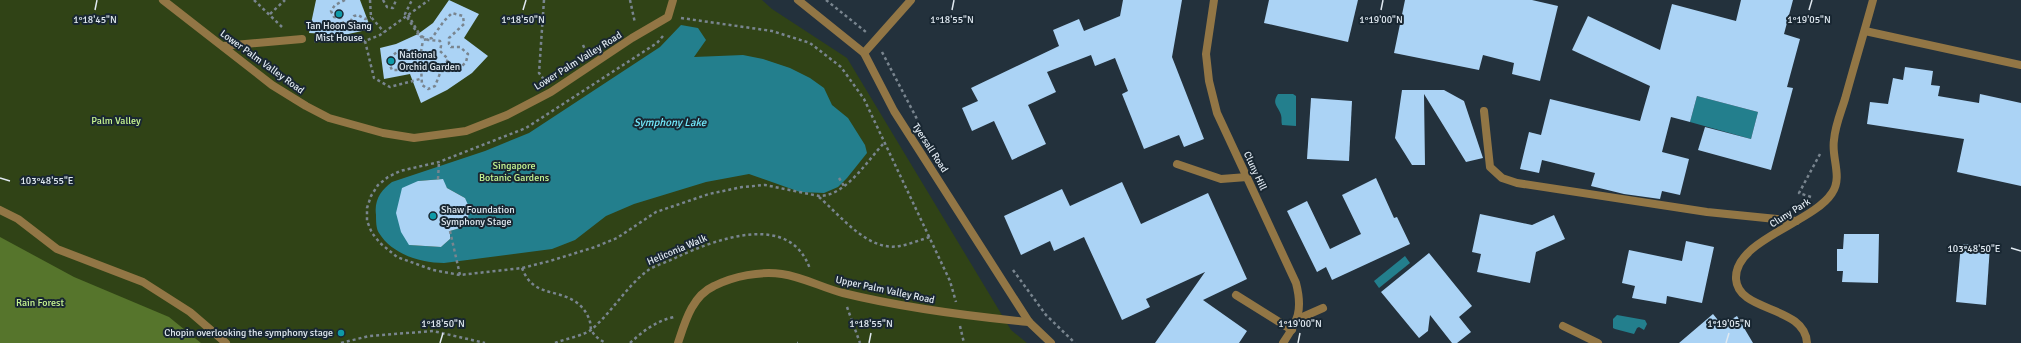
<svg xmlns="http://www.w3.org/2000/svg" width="2021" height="343" font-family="Signika,sans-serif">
<rect width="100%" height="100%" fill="#23313c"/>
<polygon fill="#304316" points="0,0 762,0 772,9 847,58 1011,330 1027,343 0,343"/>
<polygon fill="#56752c" points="0,237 74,277 169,317 201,343 0,343"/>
<g fill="#237f8d" fill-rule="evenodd">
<path d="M681,25L698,28L706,40L694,57L743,55L763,59L790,68L810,78L824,88L832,105L848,118L865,145L867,153L847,178L838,187L824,193L800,192L749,174L706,182L634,204L606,216L575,240L552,249L444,263C420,263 392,254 379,233C376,229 376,220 376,215C374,200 381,190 392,182L485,151L529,133L660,47ZM442,179L447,188L465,198L468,219L460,228L450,231V239L441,247L409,245L418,181Z"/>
<path d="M1278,94H1293L1296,96V126L1282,125C1281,122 1282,118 1281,115C1279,107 1271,104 1278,94Z"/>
<polygon points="1697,96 1758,112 1751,139 1690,122"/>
<polygon points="1405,256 1410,263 1379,288 1374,281"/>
<polygon points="1617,315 1645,320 1647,324 1644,330 1639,327 1637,328 1634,334 1615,329 1613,328 1613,319"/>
</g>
<g fill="#abd3f5">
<polygon points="316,0 360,0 371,29 344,35 309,33"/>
<polygon points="449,0 479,14 464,38 488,56 472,73 447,90 421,103 410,74 384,79 380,48 396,44 418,34 433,23"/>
<polygon points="1123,0 1182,0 1172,57 1204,139 1184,147 1179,135 1144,149 1122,94 1128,91 1115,58 1095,66 1091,55 1047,72 1056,92 1028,105 1046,144 1012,160 994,121 972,131 962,108 978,101 971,88 1059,46 1053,30 1079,19 1084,31 1120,16"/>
<polygon points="1269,0 1358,0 1348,42 1264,23"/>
<polygon points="1405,0 1532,0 1558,6 1540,81 1512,74 1514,63 1483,55 1479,70 1394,53"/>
<polygon points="1741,0 1793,0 1784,34 1800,39 1787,87 1793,88 1771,170 1698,150 1705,127 1751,139 1758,112 1697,96 1690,122 1671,117 1662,152 1689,159 1680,195 1662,191 1660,199 1624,194 1591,186 1595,173 1542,160 1539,173 1520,169 1529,132 1541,135 1550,99 1640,121 1650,86 1572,50 1588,16 1660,50 1672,4 1736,21"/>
<polygon points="1905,67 1933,71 1931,85 1940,86 1938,96 1979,103 1980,94 2021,103 2021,186 1957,172 1964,139 1867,124 1870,102 1888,104 1893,78 1903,80"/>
<polygon points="1402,90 1444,90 1464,101 1483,158 1466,162 1424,94 1425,165 1412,165 1395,138"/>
<polygon points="1311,98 1352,101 1349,161 1307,159"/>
<polygon points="1376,178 1394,218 1397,217 1410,244 1332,280 1326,267 1317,272 1287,211 1307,201 1330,249 1361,234 1342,195"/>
<polygon points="443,179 447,188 465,198 469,207 468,219 460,228 450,231 450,239 441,247 409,245 401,232 396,213 402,188 418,181"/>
<polygon points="1122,182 1141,224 1208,193 1247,279 1203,300 1247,331 1239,343 1155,343 1205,272 1146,299 1150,307 1122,320 1084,237 1054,251 1050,241 1021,255 1004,216 1062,189 1070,206"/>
<polygon points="1480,214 1532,225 1554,215 1565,239 1536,252 1530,283 1477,272 1481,254 1472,252"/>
<polygon points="1844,234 1879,234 1878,283 1842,282 1843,271 1837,271 1837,249 1843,249"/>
<polygon points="1686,241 1714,247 1702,303 1667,296 1666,304 1632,298 1635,286 1622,283 1629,250 1682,261"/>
<polygon points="1961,244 1990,246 1986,305 1956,302"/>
<polygon points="1429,253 1472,306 1459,317 1471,332 1457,343 1452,343 1430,315 1428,331 1419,338 1381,292"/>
<polygon points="1713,314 1722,325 1737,316 1753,343 1679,343"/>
</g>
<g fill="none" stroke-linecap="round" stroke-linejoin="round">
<g stroke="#79858f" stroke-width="2.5" stroke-dasharray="3 3" stroke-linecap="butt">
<polyline points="254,0 282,27"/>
<polyline points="345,0 335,5 331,11 334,17 341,18 344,25 348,25 354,16 358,15 365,19 371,17"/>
<polyline points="370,0 371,17 384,32"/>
<polyline points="383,0 387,7 393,8 396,0"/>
<polyline points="544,0 539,73 545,81"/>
<polyline points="630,0 635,23"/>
<polyline points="826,0 866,32"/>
<polyline points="270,14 285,0"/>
<path d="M408,15L423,40L432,38L444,21L452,13L463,16L464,24L449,38V44L451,47H460L468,54L466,62L462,66H454L449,71H441L435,86L428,89L422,85L421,67L415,63L400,70H392L388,61C412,29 424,78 446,64L448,59L440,51L441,46L440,41L428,40L418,34L405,14L412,0"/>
<polyline points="681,18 772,31 810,43 841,67 864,99 950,281 956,302"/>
<path d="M663,36L657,43L526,128L439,162L400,171L388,177L378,185L371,196L367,208V221L372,233L380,243L397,257L433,270L460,275L522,268L550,261L595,247L617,238L656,212L709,194L742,187L765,185L819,196C846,196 867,161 884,143"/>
<polyline points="314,41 365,41 380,35 429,0"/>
<polyline points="365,41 374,78 390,87 420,79"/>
<polyline points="583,45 587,54"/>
<polyline points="421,52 423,40"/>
<polyline points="882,52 918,121"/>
<polyline points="839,178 844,186"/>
<polyline points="438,179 439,162"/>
<path d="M819,197C841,216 868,252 900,246C910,244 920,240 930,237"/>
<polyline points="1811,197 1799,193 1820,154"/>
<polyline points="450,231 460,275"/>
<path d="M522,268C533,297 555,288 576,302C583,307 588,314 590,322C591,325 590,329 592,331C595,337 600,340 606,343"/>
<polyline points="1013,270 1046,315 1075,343"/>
<polyline points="847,307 860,343"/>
<polyline points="960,326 964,343"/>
<polyline points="341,343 369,336 433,331 485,343"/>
<path d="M555,343C565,339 586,335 592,329C611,313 627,286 647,271C655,265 668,262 677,257C717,239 790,211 810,269"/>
<path d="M630,343C643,331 656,321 674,317"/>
<polyline points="797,343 798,343"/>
</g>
<g stroke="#927645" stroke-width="8">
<polyline points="163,0 272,85 306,106 329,118 383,133 414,138 466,131 507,115 551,92 632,38 668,17 673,0"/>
<polyline points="223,46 302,39"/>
<polyline points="1484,111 1490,167 1502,178 1517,183 1707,212 1796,221"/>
<polyline points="1177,164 1221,179 1247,177"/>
<polyline points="0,210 18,219 57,249 143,282 190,312 226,343"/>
<polyline points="1236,295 1292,330"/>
<polyline points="1298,319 1323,308"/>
<path d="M678,343C685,322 692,296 714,286C734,276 760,271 782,274C803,277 823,288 843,293C904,308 967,316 1029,322"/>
</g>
<g stroke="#927645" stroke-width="8">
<polyline points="798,0 864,53 894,111 1029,322 1051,343"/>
<path d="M1214,0L1206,54L1209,81L1217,113L1296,283C1303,310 1298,321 1283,343"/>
<polyline points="1865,31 2021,65"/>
<polyline points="864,53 911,0"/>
<polyline points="1563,326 1598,343"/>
<path d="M1807,343C1805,305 1738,313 1736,279C1734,240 1813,223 1832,193C1843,177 1831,157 1834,140C1835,126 1841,112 1845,99C1854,66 1864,33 1873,0"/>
</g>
</g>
<path fill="none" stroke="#e0e9f1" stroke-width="1.5" d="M95,10L97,0M523,10L526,0M952,10L954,0M1381,10L1383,0M1809,10L1812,0M0,178L10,181M2011,248L2021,251M440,343L443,333M869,343L871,333M1298,343L1300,333M1726,343L1729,333"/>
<g fill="#0f9aa8" stroke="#192732" stroke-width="1.5">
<circle cx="339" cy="14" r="4"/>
<circle cx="391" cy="61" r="4"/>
<circle cx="433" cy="216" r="4"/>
<circle cx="341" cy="333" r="4"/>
</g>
<g text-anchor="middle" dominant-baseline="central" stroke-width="4" stroke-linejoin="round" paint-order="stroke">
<g font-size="10" fill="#e0e9f1" stroke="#192732" text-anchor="start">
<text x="339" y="26" text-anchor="middle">Tan Hoon Siang<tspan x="339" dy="12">Mist House</tspan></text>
<text x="399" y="55">National<tspan x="399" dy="12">Orchid Garden</tspan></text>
<text x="441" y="210">Shaw Foundation<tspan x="441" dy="12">Symphony Stage</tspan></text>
<text x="333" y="333" text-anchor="end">Chopin overlooking the symphony stage</text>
</g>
<g font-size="10" fill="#e0e9f1" stroke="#192732">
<text transform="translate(578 61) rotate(-32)">Lower Palm Valley Road</text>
<text transform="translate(262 62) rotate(36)">Lower Palm Valley Road</text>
<text transform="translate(930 148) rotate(57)">Tyersall Road</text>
<text transform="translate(1255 171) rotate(65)">Cluny Hill</text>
<text transform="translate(1790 213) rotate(-32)">Cluny Park</text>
<text transform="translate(677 250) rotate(-23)">Heliconia Walk</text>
<text transform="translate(885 290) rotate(12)">Upper Palm Valley Road</text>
</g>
<g font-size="10" fill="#c8f692" stroke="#192732">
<text x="116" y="121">Palm Valley</text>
<text x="514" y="166">Singapore<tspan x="514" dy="12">Botanic Gardens</tspan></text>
<text x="40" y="303">Rain Forest</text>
</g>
<g font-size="11" font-style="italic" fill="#73e9fc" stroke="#192732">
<text x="670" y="122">Symphony Lake</text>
</g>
</g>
<g font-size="10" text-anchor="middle" fill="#e0e9f1" stroke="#192732" stroke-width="4" stroke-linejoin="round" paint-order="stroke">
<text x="95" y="23">1°18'45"N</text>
<text x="523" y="23">1°18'50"N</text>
<text x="952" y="23">1°18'55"N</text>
<text x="1381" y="23">1°19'00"N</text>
<text x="1809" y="23">1°19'05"N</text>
<text x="47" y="184">103°48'55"E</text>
<text x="1974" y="252">103°48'50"E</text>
<text x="443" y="327">1°18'50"N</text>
<text x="871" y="327">1°18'55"N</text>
<text x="1300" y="327">1°19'00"N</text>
<text x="1729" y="327">1°19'05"N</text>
</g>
</svg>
